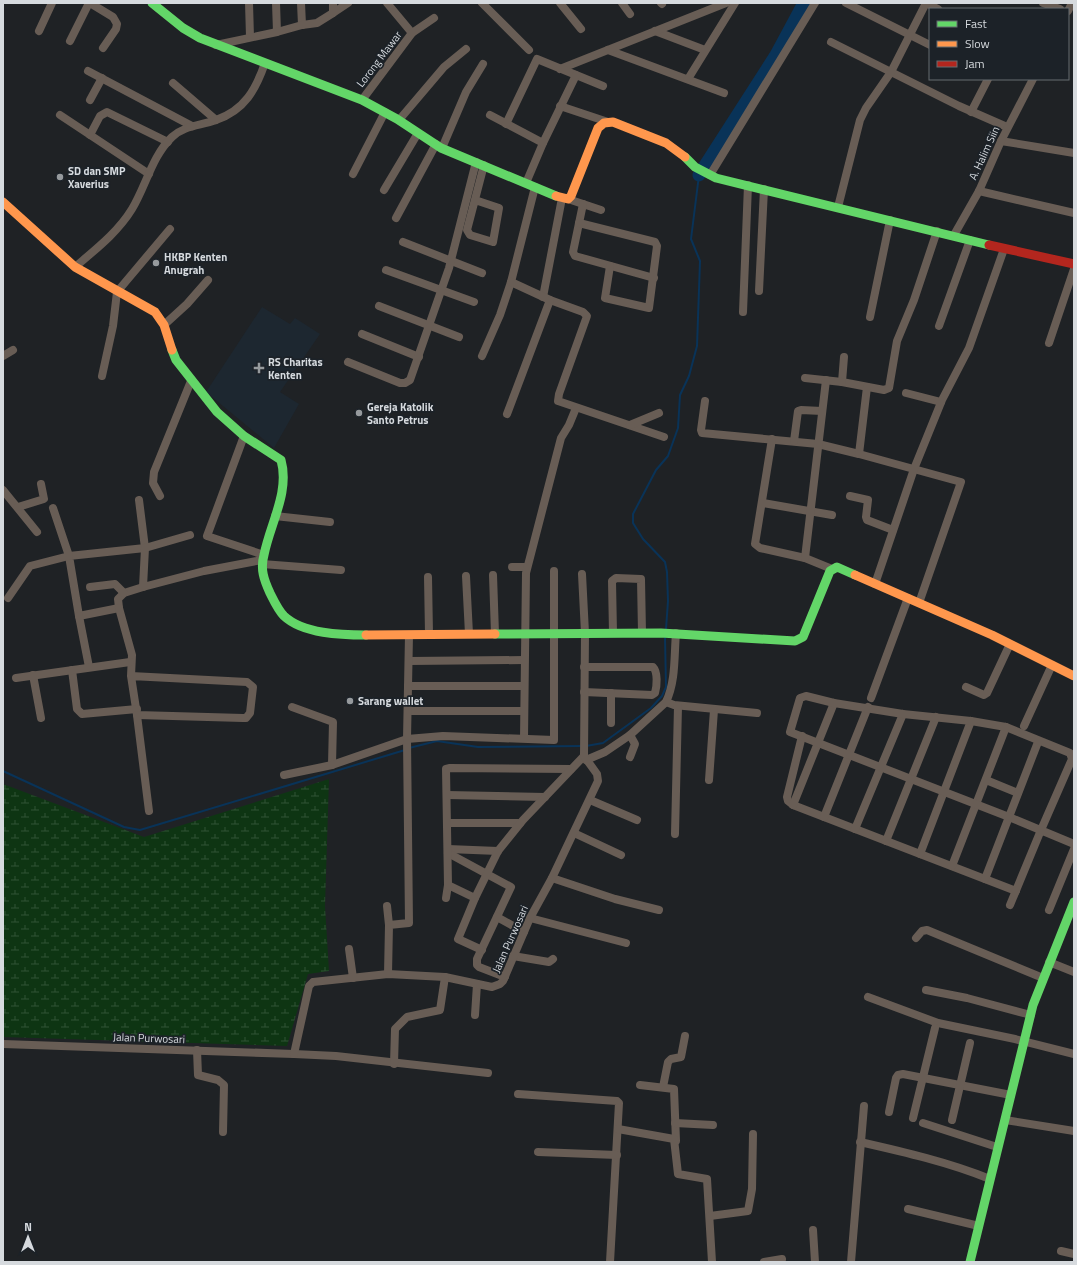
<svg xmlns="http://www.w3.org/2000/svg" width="1077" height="1265" font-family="'Titillium Web',sans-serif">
<defs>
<pattern id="wetland-marsh" width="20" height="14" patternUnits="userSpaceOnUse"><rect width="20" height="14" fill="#0e3513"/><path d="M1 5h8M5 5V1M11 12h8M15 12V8" fill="none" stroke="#305235"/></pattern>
</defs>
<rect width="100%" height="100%" fill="#1f2225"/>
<polygon fill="#1d2730" points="262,307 290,324 295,318 320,334 280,392 299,404 274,448 206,392"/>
<polygon fill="url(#wetland-marsh)" points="329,779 325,906 329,971 308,974 287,1046 3,1037 3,784 144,837"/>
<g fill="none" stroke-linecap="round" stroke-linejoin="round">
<g stroke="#093358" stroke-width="2">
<polyline points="666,629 668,601 667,572 665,562 643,539 633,523 633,514 656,470 668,456 678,428 680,395 689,376 697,346 700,261 691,239 699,175"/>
<polyline points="586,746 603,743 651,708 662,696 666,687 665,637"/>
<polyline points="409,748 437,741 478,747 582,746"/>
<polyline points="3,771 124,827 140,830 405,750"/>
</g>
<polyline stroke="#093358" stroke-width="13" points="699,175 776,55 804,3"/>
<g stroke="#685d55" stroke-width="8">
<polyline points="90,3 113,17 117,24 116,29 103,48"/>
<polyline points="249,3 250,37"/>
<polyline points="276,3 277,32"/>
<polyline points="301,3 302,25"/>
<polyline points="387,3 412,33"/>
<polyline points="482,3 529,50"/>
<polyline points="560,3 581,29"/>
<polyline points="622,3 630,14"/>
<polyline points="661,3 662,4"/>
<polyline points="846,3 930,45"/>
<polyline points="926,3 938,9"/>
<polyline points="1043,3 1060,9"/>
<polyline points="1068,11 1072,3"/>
<polyline points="333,13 348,3"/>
<polyline points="39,31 52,3"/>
<polyline points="655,31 705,50"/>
<polyline points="70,41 89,3"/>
<polyline points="831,42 959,106 1007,127"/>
<polyline points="216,45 277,32 302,25 317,23 333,13 333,3"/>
<polyline points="608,50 724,93"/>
<polyline points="560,69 726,3"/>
<polyline points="88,71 192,126"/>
<polyline points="688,79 735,3"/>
<polyline points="173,83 216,120"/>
<polyline points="90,100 102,78"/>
<polyline points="362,100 412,33 434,18"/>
<polyline points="560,106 608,122"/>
<polyline points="971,112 988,79"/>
<polyline points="60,115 149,174"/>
<polyline points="490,115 543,143 526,183"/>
<polyline points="399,120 444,67 466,49"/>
<polyline points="506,124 537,59 603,86"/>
<polyline points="90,135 100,116 107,112 168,142"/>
<polyline points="1001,141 1074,153"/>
<polyline points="543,143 576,75"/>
<polyline points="442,148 466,92 483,64"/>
<polyline points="353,174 385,112"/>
<polyline points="710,175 815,3"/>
<polyline points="384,190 418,133"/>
<polyline points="979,191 1074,213"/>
<polyline points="568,199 601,210"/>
<polyline points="475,200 499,208 493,242 470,235 467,230 484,165"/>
<polyline points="583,204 573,252 575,256 654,278"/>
<polyline points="838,207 860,120 866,108 891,72 926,3"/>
<polyline points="396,218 436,144"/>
<polyline points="579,223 655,242 657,246 649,308 605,298 610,266"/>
<polyline points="954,235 979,191 1001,141 1033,79"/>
<polyline points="403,242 482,273"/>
<path d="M75,267C96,249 118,232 132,209C146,186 152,156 172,137C185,125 200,126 216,120C245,110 256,89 265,63"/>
<polyline points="386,270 474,302"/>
<polyline points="759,291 764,189"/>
<polyline points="543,297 562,198"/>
<polyline points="550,300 583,312 587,316 559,394 558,401 664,437"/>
<polyline points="379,306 459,337"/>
<polyline points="743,312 748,185"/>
<polyline points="870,317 890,220"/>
<polyline points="164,325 187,304 208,280"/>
<polyline points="939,326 970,240"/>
<polyline points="362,334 419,357"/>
<polyline points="1049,343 1074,269"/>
<polyline points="3,356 13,350"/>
<polyline points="482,356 500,315 511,282 535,187"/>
<polyline points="844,357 842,382 884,390 889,388 897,341 914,300 937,231"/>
<polyline points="348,362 400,383 405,383 410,380 449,268 476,162"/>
<polyline points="102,376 113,326 117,292 170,229"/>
<polyline points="805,378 842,382"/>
<polyline points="906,393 941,402"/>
<polyline points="705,401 701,430 702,433 818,444 859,454 867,387"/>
<polyline points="507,414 550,300 511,282"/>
<polyline points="630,425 659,413"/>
<polyline points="244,436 207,536 264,555"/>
<polyline points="772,439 755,544 760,548 805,558 832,569"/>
<polyline points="794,441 798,411 801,410 822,411"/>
<polyline points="859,454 961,482 919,603"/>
<polyline points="3,490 37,532"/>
<polyline points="160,496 153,483 154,472 191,381"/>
<polyline points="850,496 868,500 866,517 867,520 893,530"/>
<polyline points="139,500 145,548 69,556 79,616 119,608 118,599 124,593 143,587"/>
<polyline points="763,503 832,515"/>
<polyline points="18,507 44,499 41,484"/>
<polyline points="275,516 330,522"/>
<polyline points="190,535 145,548 143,587 204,571 262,560"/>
<polyline points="805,558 826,380"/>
<polyline points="262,564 341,570"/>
<polyline points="512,567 527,567"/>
<polyline points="493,575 495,634"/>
<polyline points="466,576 469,634"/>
<polyline points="428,577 429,634"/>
<polyline points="875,584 914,469 942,400 969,348 1004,249"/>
<polyline points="90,587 115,584 124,593"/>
<polyline points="8,598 30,566 69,556 53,508"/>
<polyline points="119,608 132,655 131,676 137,715 243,718 246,718 250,713 253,687 247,682 131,676"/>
<polyline points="79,616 89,667"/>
<polyline points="613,633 612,581 616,578 641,579 642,633"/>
<polyline points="409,661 524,660"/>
<polyline points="72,670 77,709 82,714 137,709"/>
<polyline points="33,675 41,718"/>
<polyline points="16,678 130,662"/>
<polyline points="408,686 524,686"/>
<polyline points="966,687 984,695 987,693 1010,644"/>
<path d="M584,692L652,695L655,693C657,686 658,672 653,667H584"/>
<polyline points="611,693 611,723"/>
<polyline points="871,698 908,598"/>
<polyline points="666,702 674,705 757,713"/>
<polyline points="292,707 333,722 332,765"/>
<polyline points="408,711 524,711"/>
<polyline points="137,715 149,811"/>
<polyline points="1024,726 1052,665"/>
<polyline points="802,736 787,797 788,801 793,805 1016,891"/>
<polyline points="524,738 526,573 561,438 569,425 576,408"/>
<path d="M630,757L635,744L630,735L666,702C676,681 674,656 676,633"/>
<polyline points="586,760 605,752 630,735"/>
<polyline points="284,775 332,765 407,739 443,736 554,740 554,571"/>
<polyline points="709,780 714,710"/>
<polyline points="986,780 1018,793"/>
<polyline points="447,795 545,797"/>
<polyline points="590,800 637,820"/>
<polyline points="793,805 834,703"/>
<polyline points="824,817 868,707"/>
<polyline points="447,823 520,823"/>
<polyline points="855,829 903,714"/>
<polyline points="574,833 621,855"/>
<polyline points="675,834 678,706"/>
<polyline points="886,841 936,717"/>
<polyline points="448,849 498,851"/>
<polyline points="448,853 511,887 477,959 477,965 479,967 505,977"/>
<polyline points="920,854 971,721"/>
<polyline points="952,866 1006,727"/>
<polyline points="552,878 615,899 659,910"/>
<polyline points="985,879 1038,742"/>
<polyline points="446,898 448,885"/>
<polyline points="475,898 448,885 446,769 450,768 571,769"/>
<polyline points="1010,905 1041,830 1072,759 1070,753 1006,727 971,721 903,714 834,703 806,696 800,698 790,732 1009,817 1074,844"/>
<polyline points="387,906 389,925"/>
<polyline points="1049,910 1074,849"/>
<polyline points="497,917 524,932"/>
<polyline points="530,918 626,943"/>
<polyline points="916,938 922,931 927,930 1043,978"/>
<polyline points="349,949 353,978"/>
<polyline points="482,950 458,939 475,898 498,851 523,820 584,756"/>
<polyline points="513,956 549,962 553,959"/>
<polyline points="1049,962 1074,972"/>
<polyline points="388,974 389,925 409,923 407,739 409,635"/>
<polyline points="926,990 967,998 1031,1015"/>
<polyline points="868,997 938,1023 1015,1039 1074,1054"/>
<polyline points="475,1015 477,984"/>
<polyline points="3,1044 294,1054 336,1056 488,1073"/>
<polyline points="197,1050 198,1075 218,1080 224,1085 223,1132"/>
<polyline points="294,1054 309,986 313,982 388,974 445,977 492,987 500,984 503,981 530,918 552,878 598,781 597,774 584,756 585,633 582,574"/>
<polyline points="394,1064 395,1029 407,1017 440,1010 445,977"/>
<polyline points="640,1085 674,1089 676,1141"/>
<polyline points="663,1087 668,1062 671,1059 681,1057 685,1036"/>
<polyline points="518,1094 617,1101 619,1103 610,1262"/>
<polyline points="889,1112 896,1078 898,1075 903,1074 1011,1095"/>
<polyline points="913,1118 935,1028"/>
<polyline points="952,1120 970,1043"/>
<polyline points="1005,1120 1074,1131"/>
<polyline points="675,1123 713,1125"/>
<polyline points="923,1123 997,1147"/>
<polyline points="618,1129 674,1139 678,1174 707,1179 712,1262"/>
<path d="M860,1142C904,1152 948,1162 990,1179"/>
<polyline points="538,1152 617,1155"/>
<polyline points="908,1209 979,1226"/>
<polyline points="710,1216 748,1211 752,1189 753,1134"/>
<polyline points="813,1230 815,1262"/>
<polyline points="1061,1251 1074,1254"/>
<polyline points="764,1262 782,1259"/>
<polyline points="851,1262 864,1106"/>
</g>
<g stroke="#63d668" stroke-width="9">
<polyline points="152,3 183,28 200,38 362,100 397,119 441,148 556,196"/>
<polyline points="685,157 695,167 716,178 989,245"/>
<path d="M172,350L176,360L217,412L244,436L281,460C290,492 270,524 264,555C260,569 264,580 270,593C274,601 278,610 284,616C303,634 342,635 366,635"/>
<polyline points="495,634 661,633 795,641 803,637 830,571 837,567 855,575"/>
<polyline points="970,1262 1033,1005 1074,902"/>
</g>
<g stroke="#ff974d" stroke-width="9">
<polyline points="556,196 568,199 571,196 598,128 604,123 613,122 666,143 685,157"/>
<polyline points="3,202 75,267 155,312 164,325 172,350"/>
<polyline points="855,575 992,635 1074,676"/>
<polyline points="366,635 495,634"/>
</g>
<polyline stroke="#b3261e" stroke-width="9" points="989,245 1074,264"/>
</g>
<g fill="#969a9d" stroke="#1c2228" stroke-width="1.5">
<circle cx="60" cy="177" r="4"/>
<circle cx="156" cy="263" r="4"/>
<path d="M257 362h4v4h4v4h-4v4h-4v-4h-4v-4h4z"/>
<circle cx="359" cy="413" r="4"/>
<circle cx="350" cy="701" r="4"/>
</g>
<g text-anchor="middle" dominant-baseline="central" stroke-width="3.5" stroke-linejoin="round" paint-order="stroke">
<g font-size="11" fill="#d6dade" stroke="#1c2228">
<text transform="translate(379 59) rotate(-53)">Lorong Mawar</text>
<text transform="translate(984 153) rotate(-65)">A. Halim Siin</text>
<text transform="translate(510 939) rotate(-66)">Jalan Purwosari</text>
<text transform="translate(149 1038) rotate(2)">Jalan Purwosari</text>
</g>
<g font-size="11" font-weight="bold" fill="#d6dade" stroke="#1c2228" text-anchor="start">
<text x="68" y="171">SD dan SMP<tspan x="68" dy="13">Xaverius</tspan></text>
<text x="164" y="257">HKBP Kenten<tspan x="164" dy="13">Anugrah</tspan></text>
<text x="268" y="362">RS Charitas<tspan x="268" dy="13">Kenten</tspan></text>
<text x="367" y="407">Gereja Katolik<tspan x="367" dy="13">Santo Petrus</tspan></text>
<text x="358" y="701">Sarang wallet</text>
</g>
</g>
<rect width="1077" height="1265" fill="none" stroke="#d6dade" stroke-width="8"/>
<rect x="929" y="8" width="140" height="72" fill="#1c2228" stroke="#666c71"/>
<rect x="937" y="21" width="20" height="6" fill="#63d668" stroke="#666c71"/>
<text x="965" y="28" font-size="12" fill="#d6dade">Fast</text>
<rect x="937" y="41" width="20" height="6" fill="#ff974d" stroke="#666c71"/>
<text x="965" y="48" font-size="12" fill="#d6dade">Slow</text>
<rect x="937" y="61" width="20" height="6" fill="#b3261e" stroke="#666c71"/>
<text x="965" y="68" font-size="12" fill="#d6dade">Jam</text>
<g transform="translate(28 1237)" stroke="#1c2228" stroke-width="3" paint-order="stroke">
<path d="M0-3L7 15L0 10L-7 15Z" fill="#d6dade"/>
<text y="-6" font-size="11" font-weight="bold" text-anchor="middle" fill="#d6dade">N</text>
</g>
</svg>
